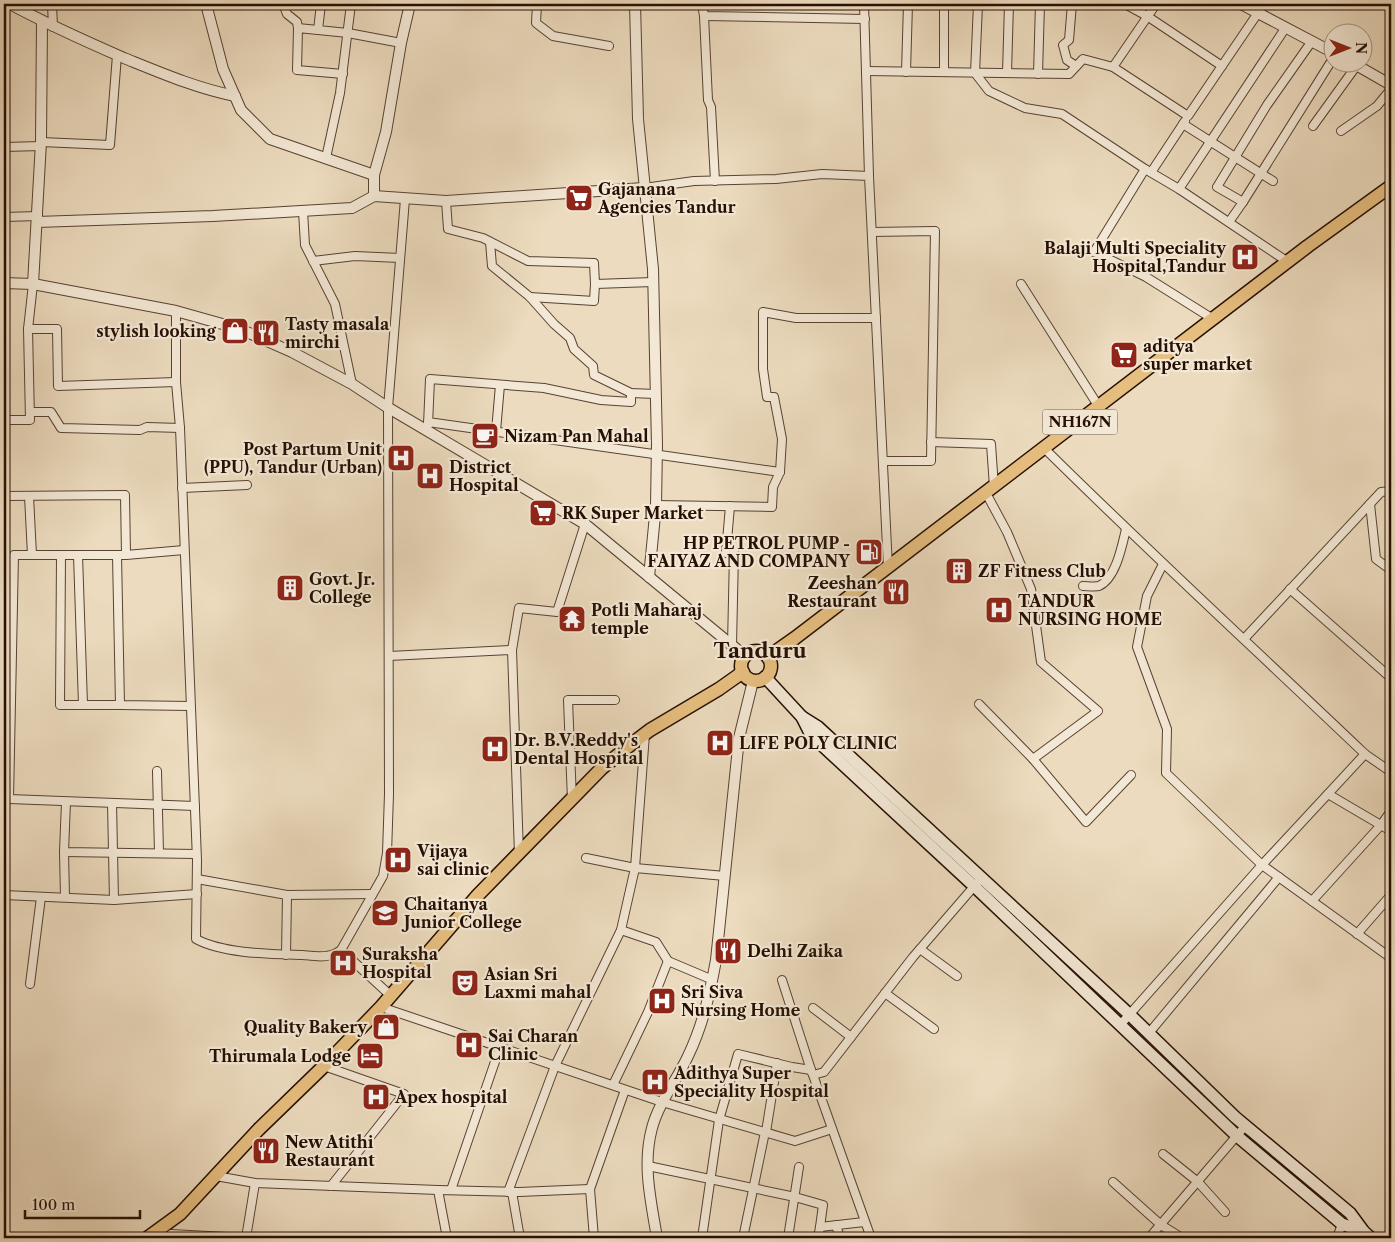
<svg xmlns="http://www.w3.org/2000/svg" width="1395" height="1242" viewBox="0 0 1395 1242" font-family="'Libre Caslon Text',serif">
	<style>
		.lines { fill: none; stroke-linecap: round; stroke-linejoin: round }
		.minor-casing { stroke: #584232; stroke-width: 10 }
		.tertiary-casing { stroke: #584232; stroke-width: 12 }
		.secondary-casing { stroke: #260f03; stroke-width: 14 }
		.trunk-casing { stroke: #260f03; stroke-width: 15 }
		.minor { stroke: #f3e8d5; stroke-width: 8 }
		.tertiary { stroke: #f3e8d5; stroke-width: 10 }
		.secondary { stroke: #f3e8d5; stroke-width: 11 }
		.trunk { stroke: #e6be7f; stroke-width: 12 }
		.labels { text-anchor: middle; stroke-width: 4.5; stroke-linejoin: round; paint-order: stroke }
		.shield { fill: #f3e8d5; stroke: #645042; stroke-width: 1 }
		.shield-label { font-size: 15px; font-weight: bold; fill: #260f03 }
		.poi-label { font-size: 16px; font-weight: bold; fill: #260f03; stroke: #f3e8d5; text-anchor: start }
		.district-label { font-size: 21px; font-weight: bold; fill: #260f03; stroke: #f3e8d5 }
	</style>
	<rect width="100%" height="100%" fill="#ecdbbe"/>
	<filter id="stains"><feTurbulence type="fractalNoise" baseFrequency=".004" numOctaves="4"/><feColorMatrix values="0 0 0 0 .2 0 0 0 0 .09 0 0 0 0 .02 0 0 0 .5 -.17"/></filter>
	<radialGradient id="worn" r=".72"><stop offset=".6" stop-color="#630" stop-opacity="0"/><stop offset="1" stop-color="#630" stop-opacity=".3"/></radialGradient>
	<g class="lines">
		<defs>
			<g id="minor">
				<path d="M52,4l1,23"/>
				<path d="M283,4l4,10 10,8 1,6"/>
				<path d="M321,4l-3,26 30,3 53,10"/>
				<path d="M537,4l-1,19 17,13 56,10"/>
				<path d="M702,4l2,12 161,3"/>
				<path d="M864,4l5,172"/>
				<path d="M978,4l-3,69 14,18 36,17 37,6 83,55 -51,83 52,25 67,42"/>
				<path d="M1072,4l-3,36 -6,5 4,15 9,6"/>
				<path d="M1125,4l22,12 75,50"/>
				<path d="M1386,4l5,3"/>
				<path d="M704,16l4,84 3,7 4,74"/>
				<path d="M318,30l-20,-2 -1,42 46,4"/>
				<path d="M1113,67l75,49 76,-112"/>
				<path d="M866,71l203,3 14,-15 30,8 43,-63"/>
				<path d="M906,72l2,-68"/>
				<path d="M944,72v-68"/>
				<path d="M1007,73l2,-69"/>
				<path d="M1038,74l2,-70"/>
				<path d="M1183,124l90,57"/>
				<path d="M1313,126l44,-61"/>
				<path d="M1341,131l36,-25 14,-17"/>
				<path d="M41,142l69,3 7,-90"/>
				<path d="M4,147l37,-1"/>
				<path d="M326,158l14,-65 11,-89"/>
				<path d="M1145,169l34,20 107,-162"/>
				<path d="M1152,171l33,-50"/>
				<path d="M644,188l50,-7 82,-2 46,-5 47,2 19,392"/>
				<path d="M1179,189l109,73"/>
				<path d="M446,201l2,28 35,9 45,23 66,2 1,21 58,-2"/>
				<path d="M1243,202l89,-142"/>
				<path d="M303,211l2,34 30,59 17,80"/>
				<path d="M4,217l34,-1"/>
				<path d="M1229,222l14,-20 -26,-15 50,-82 45,-64"/>
				<path d="M872,232l63,-1 -4,230h-48"/>
				<path d="M490,242l2,24 38,31 24,27 16,14 4,11 19,17 1,9 37,18 24,1"/>
				<path d="M313,261l42,-5 45,2"/>
				<path d="M33,284l-5,45h29l1,57 118,-4"/>
				<path d="M1021,284l78,123"/>
				<path d="M530,297l64,4 1,-17"/>
				<path d="M176,311v71l4,46 17,432 -1,79c28,15 76,15 107,16 10,1 22,3 31,-1 3,-1 5,-3 7,-4l42,-74 4,-23 2,-59 -1,-386 17,-209"/>
				<path d="M30,412h21l10,16 79,2 7,-3 33,1"/>
				<path d="M4,420h26l-2,-91"/>
				<path d="M428,422l352,50 -7,15 -1,20 -116,-2"/>
				<path d="M428,425l2,-46 114,9 57,12 30,2v-9"/>
				<path d="M496,431l4,-46"/>
				<path d="M931,442l60,2 3,43"/>
				<path d="M1044,448c105,104 214,204 321,306l-103,111 -141,159"/>
				<path d="M780,472l2,-33 -8,-42h-7l-4,-28v-57l33,6h80"/>
				<path d="M182,488l65,-3"/>
				<path d="M4,496l121,-1 1,60 58,-5"/>
				<path d="M29,496l3,59"/>
				<path d="M1370,504l6,55 15,11"/>
				<path d="M730,506l-4,47h8l-2,92"/>
				<path d="M61,555l-1,150h60"/>
				<path d="M78,555l5,150"/>
				<path d="M117,555l3,150 70,1"/>
				<path d="M126,555h-112l-5,244 186,7"/>
				<path d="M1163,564l-16,32 -10,51 30,82 -1,44 96,92 129,93"/>
				<path d="M1083,586c4,0 11,1 16,0 17,-8 23,-40 27,-57"/>
				<path d="M1290,589l101,89"/>
				<path d="M1244,639l137,-147 10,-1"/>
				<path d="M512,650l7,-42 38,4 28,-88"/>
				<path d="M389,656l123,-6 7,204"/>
				<path d="M979,704l54,55 65,-48 -57,-49 -10,-73 -24,-57 -21,-39"/>
				<path d="M1365,754l26,18"/>
				<path d="M1033,759l53,63 45,-47"/>
				<path d="M157,771l2,82"/>
				<path d="M1328,794l63,37"/>
				<path d="M572,800l-4,-100h47"/>
				<path d="M66,802l-2,50 132,2"/>
				<path d="M112,803l2,97"/>
				<path d="M64,852l1,45"/>
				<path d="M586,858l49,10 10,-134"/>
				<path d="M197,879l90,16 -1,60"/>
				<path d="M4,895l110,5 83,-6"/>
				<path d="M287,895l85,-1"/>
				<path d="M1312,901l69,-76 10,-14"/>
				<path d="M621,930l35,12 12,19"/>
				<path d="M1357,934l34,-39"/>
				<path d="M920,949l37,27"/>
				<path d="M341,950l49,45"/>
				<path d="M782,980l30,93"/>
				<path d="M30,984l11,-87"/>
				<path d="M885,993l49,36"/>
				<path d="M381,1007l281,95 133,39 37,-12"/>
				<path d="M813,1008l38,29"/>
				<path d="M1149,1033l130,-156"/>
				<path d="M324,1066l80,28 -73,92"/>
				<path d="M613,1085l35,-73 20,-51 45,19"/>
				<path d="M766,1132l11,-69"/>
				<path d="M1163,1154l35,28 27,30"/>
				<path d="M648,1166l147,31 28,8 -3,22 44,-5"/>
				<path d="M216,1176l39,7 183,7 81,2 71,-3 4,49"/>
				<path d="M1113,1182l48,43 21,13"/>
				<path d="M255,1183l-9,55h65"/>
				<path d="M590,1189l35,-99"/>
				<path d="M438,1190l9,48"/>
				<path d="M451,1190l49,-143"/>
				<path d="M508,1192l47,-126 66,-136 14,-62 90,8"/>
				<path d="M512,1192l8,46"/>
				<path d="M836,1225l4,13"/>
				<path d="M166,1238l5,-4 75,4"/>
				<path d="M702,1238l17,-118 19,-66 54,13 19,3"/>
				<path d="M743,1238l22,-106"/>
				<path d="M788,1238l11,-71"/>
				<path d="M818,1238l2,-11"/>
				<path d="M871,1238l-58,-163 11,-3 89,-115 64,-74"/>
				<path d="M920,1238h1"/>
				<path d="M1149,1238l97,-113"/>
				<path d="M1337,1238l5,-14"/>
			</g>
			<g id="tertiary">
				<path d="M10,4c37,20 75,37 114,54 37,15 72,30 111,38"/>
				<path d="M206,4l17,65 18,41 29,29 104,36"/>
				<path d="M635,4l3,115 15,150 4,176 -1,60 -7,72"/>
				<path d="M1241,4l91,48"/>
				<path d="M1351,62l40,23"/>
				<path d="M374,196v-21l12,-43 15,-89 9,-39"/>
				<path d="M37,222l176,-6 139,-8 22,-12 72,5 198,-13"/>
				<path d="M4,283l29,1 143,27 64,18 52,23 60,32 35,23 198,117 160,132"/>
				<path d="M33,284l8,-142 1,-121"/>
				<path d="M657,1238c-6,-37 -15,-73 -5,-110 7,-26 25,-48 36,-72 15,-31 22,-63 28,-96l23,-222 14,-57"/>
			</g>
			<g id="secondary">
				<path d="M765,677l37,40 9,18 163,151 263,250 105,88 22,8"/>
				<path d="M802,717l16,10 311,287 106,103 115,96 14,19 7,6"/>
			</g>
			<g id="trunk">
				<circle cx="756" cy="666" r="15"/>
				<path d="M768,657l27,-19 513,-392 83,-60"/>
				<path d="M147,1238l33,-24 79,-85 65,-63 57,-59 97,-112 123,-126 24,-20 25,-19 69,-41 24,-17"/>
			</g>
		</defs>
		<!-- minor casing -->
		<use href="#minor" class="minor-casing"/>
		<!-- tertiary casing -->
		<use href="#tertiary" class="tertiary-casing"/>
		<!-- secondary casing -->
		<use href="#secondary" class="secondary-casing"/>
		<!-- trunk casing -->
		<use href="#trunk" class="trunk-casing"/>
		<!-- minor -->
		<use href="#minor" class="minor"/>
		<!-- tertiary -->
		<use href="#tertiary" class="tertiary"/>
		<!-- secondary -->
		<use href="#secondary" class="secondary"/>
		<!-- trunk -->
		<use href="#trunk" class="trunk"/>
	</g>
	<!-- icons -->
	<defs>
		<symbol id="supermarket-square" viewBox="-11 -11 22 22"><rect x="-9" y="-9" width="18" height="18" rx="4" fill="#8f2418" stroke="#f3e8d5"/><path d="M-6-5.5h2.5l.6 2H6L4.5 2H-2.5L-4.4-4H-6ZM-1.5 3.2a1.3 1.3 0 1 0 .1 0ZM3 3.2a1.3 1.3 0 1 0 .1 0Z" fill="#fff"/></symbol>
		<symbol id="hospital-square" viewBox="-11 -11 22 22"><rect x="-9" y="-9" width="18" height="18" rx="4" fill="#8f2418" stroke="#f3e8d5"/><path d="M-5-5h3v3.5h4V-5h3V5h-3V1.5h-4V5h-3Z" fill="#fff"/></symbol>
		<symbol id="shop-square" viewBox="-11 -11 22 22"><rect x="-9" y="-9" width="18" height="18" rx="4" fill="#8f2418" stroke="#f3e8d5"/><path d="M-5-2.5h2.3a2.7 3.5 0 0 1 5.4 0H5L5.5 6h-11ZM-1.5-2.5h3a1.5 2.3 0 0 0-3 0Z" fill="#fff"/></symbol>
		<symbol id="restaurant-square" viewBox="-11 -11 22 22"><rect x="-9" y="-9" width="18" height="18" rx="4" fill="#8f2418" stroke="#f3e8d5"/><path d="M-5-6h1v4h1v-4h1v4h1v-4h1v5L-1.5 .5V6h-2V.5L-5-1ZM5-6V6H3V1.5H1.5Q1.5-4 5-6Z" fill="#fff"/></symbol>
		<symbol id="cafe-square" viewBox="-11 -11 22 22"><rect x="-9" y="-9" width="18" height="18" rx="4" fill="#8f2418" stroke="#f3e8d5"/><path d="M-5.5-4.5H6V0H3Q3 3.5 0 3.5H-2.5Q-5.5 3.5-5.5 0ZM3-3.2v2h1.7v-2ZM-6 4.5H4V6H-6Z" fill="#fff"/></symbol>
		<symbol id="fuel-square" viewBox="-11 -11 22 22"><rect x="-9" y="-9" width="18" height="18" rx="4" fill="#8f2418" stroke="#f3e8d5"/><path d="M-5.5-6h7V0h2V4h1.3V-2.5L3-4.5l.8-.8L6-3V5H2.5V1h-1V6h-7ZM-4.2-4.7v3.2H.2V-4.7Z" fill="#fff"/></symbol>
		<symbol id="building-square" viewBox="-11 -11 22 22"><rect x="-9" y="-9" width="18" height="18" rx="4" fill="#8f2418" stroke="#f3e8d5"/><path d="M-4-6H4V6H1V3H-1V6H-4ZM-2.5-4.3h1.7v1.8h-1.7ZM.8-4.3h1.7v1.8H.8ZM-2.5-1h1.7V.8h-1.7ZM.8-1h1.7V.8H.8Z" fill="#fff"/></symbol>
		<symbol id="temple-square" viewBox="-11 -11 22 22"><rect x="-9" y="-9" width="18" height="18" rx="4" fill="#8f2418" stroke="#f3e8d5"/><path d="M0-6L5-2H3V0L6.5 2.5H4V6H1.5V3h-3V6H-4V2.5H-6.5L-3 0V-2H-5Z" fill="#fff"/></symbol>
		<symbol id="university-square" viewBox="-11 -11 22 22"><rect x="-9" y="-9" width="18" height="18" rx="4" fill="#8f2418" stroke="#f3e8d5"/><path d="M0-5L7-2L0 1L-7-2ZM-4 1L0 2.5L4 1V4Q0 6-4 4Z" fill="#fff"/></symbol>
		<symbol id="theatre-square" viewBox="-11 -11 22 22"><rect x="-9" y="-9" width="18" height="18" rx="4" fill="#8f2418" stroke="#f3e8d5"/><path d="M-5-5.5Q0-4 5-5.5V0Q5 5 0 6Q-5 5-5 0ZM-3.3-2.5H-1v1.5H-3.3ZM1-2.5H3.3v1.5H1ZM-2.8 1Q0 5.5 2.8 1Z" fill="#fff"/></symbol>
		<symbol id="hotel-square" viewBox="-11 -11 22 22"><rect x="-9" y="-9" width="18" height="18" rx="4" fill="#8f2418" stroke="#f3e8d5"/><path d="M-6-4.5h1.5V1H6V5H4.5V3h-9V5H-6ZM-4 0a1.8 1.8 0 1 1 3.6 0ZM.5 0V-2.5h3Q6-2.5 6 0Z" fill="#fff"/></symbol>
	</defs>
	<g fill-rule="evenodd">
		<use href="#supermarket-square" x="563" y="182" width="32" height="32"/>
		<use href="#hospital-square" x="1229" y="241" width="32" height="32"/>
		<use href="#shop-square" x="219" y="315" width="32" height="32"/>
		<use href="#restaurant-square" x="250" y="317" width="32" height="32"/>
		<use href="#supermarket-square" x="1108" y="339" width="32" height="32"/>
		<use href="#cafe-square" x="469" y="420" width="32" height="32"/>
		<use href="#hospital-square" x="385" y="442" width="32" height="32"/>
		<use href="#hospital-square" x="414" y="460" width="32" height="32"/>
		<use href="#supermarket-square" x="527" y="497" width="32" height="32"/>
		<use href="#fuel-square" x="853" y="536" width="32" height="32"/>
		<use href="#building-square" x="943" y="555" width="32" height="32"/>
		<use href="#building-square" x="274" y="572" width="32" height="32"/>
		<use href="#restaurant-square" x="880" y="576" width="32" height="32"/>
		<use href="#hospital-square" x="983" y="594" width="32" height="32"/>
		<use href="#temple-square" x="556" y="603" width="32" height="32"/>
		<use href="#hospital-square" x="704" y="727" width="32" height="32"/>
		<use href="#hospital-square" x="479" y="733" width="32" height="32"/>
		<use href="#hospital-square" x="382" y="844" width="32" height="32"/>
		<use href="#university-square" x="369" y="897" width="32" height="32"/>
		<use href="#restaurant-square" x="712" y="935" width="32" height="32"/>
		<use href="#hospital-square" x="327" y="947" width="32" height="32"/>
		<use href="#theatre-square" x="449" y="967" width="32" height="32"/>
		<use href="#hospital-square" x="646" y="985" width="32" height="32"/>
		<use href="#shop-square" x="370" y="1011" width="32" height="32"/>
		<use href="#hospital-square" x="453" y="1029" width="32" height="32"/>
		<use href="#hotel-square" x="354" y="1040" width="32" height="32"/>
		<use href="#hospital-square" x="639" y="1066" width="32" height="32"/>
		<use href="#hospital-square" x="360" y="1081" width="32" height="32"/>
		<use href="#restaurant-square" x="250" y="1135" width="32" height="32"/>
	</g>
	<g class="labels">
		<!-- shield labels -->
		<rect class="shield" x="1042.5" y="409.5" width="75" height="25" rx="4"/>
		<g class="shield-label">
			<text x="1080" y="427">NH167N</text>
		</g>
		<!-- poi labels -->
		<g class="poi-label">
			<text x="598" y="195">Gajanana<tspan x="598" dy="18">Agencies Tandur</tspan></text>
			<text x="1226" y="254" text-anchor="end">Balaji Multi Speciality<tspan x="1226" dy="18">Hospital,Tandur</tspan></text>
			<text x="285" y="330">Tasty masala<tspan x="285" dy="18">mirchi</tspan></text>
			<text x="216" y="337" text-anchor="end">stylish looking</text>
			<text x="1143" y="352">aditya<tspan x="1143" dy="18">super market</tspan></text>
			<text x="504" y="442">Nizam Pan Mahal</text>
			<text x="382" y="455" text-anchor="end">Post Partum Unit<tspan x="382" dy="18">(PPU), Tandur (Urban)</tspan></text>
			<text x="449" y="473">District<tspan x="449" dy="18">Hospital</tspan></text>
			<text x="562" y="519">RK Super Market</text>
			<text x="850" y="549" text-anchor="end">HP PETROL PUMP -<tspan x="850" dy="18">FAIYAZ AND COMPANY</tspan></text>
			<text x="978" y="577">ZF Fitness Club</text>
			<text x="309" y="585">Govt. Jr.<tspan x="309" dy="18">College</tspan></text>
			<text x="877" y="589" text-anchor="end">Zeeshan<tspan x="877" dy="18">Restaurant</tspan></text>
			<text x="1018" y="607">TANDUR<tspan x="1018" dy="18">NURSING HOME</tspan></text>
			<text x="591" y="616">Potli Maharaj<tspan x="591" dy="18">temple</tspan></text>
			<text x="514" y="746">Dr. B.V.Reddy's<tspan x="514" dy="18">Dental Hospital</tspan></text>
			<text x="739" y="749">LIFE POLY CLINIC</text>
			<text x="417" y="857">Vijaya<tspan x="417" dy="18">sai clinic</tspan></text>
			<text x="404" y="910">Chaitanya<tspan x="404" dy="18">Junior College</tspan></text>
			<text x="747" y="957">Delhi Zaika</text>
			<text x="362" y="960">Suraksha<tspan x="362" dy="18">Hospital</tspan></text>
			<text x="484" y="980">Asian Sri<tspan x="484" dy="18">Laxmi mahal</tspan></text>
			<text x="681" y="998">Sri Siva<tspan x="681" dy="18">Nursing Home</tspan></text>
			<text x="367" y="1033" text-anchor="end">Quality Bakery</text>
			<text x="488" y="1042">Sai Charan<tspan x="488" dy="18">Clinic</tspan></text>
			<text x="351" y="1062" text-anchor="end">Thirumala Lodge</text>
			<text x="674" y="1079">Adithya Super<tspan x="674" dy="18">Speciality Hospital</tspan></text>
			<text x="395" y="1103">Apex hospital</text>
			<text x="285" y="1148">New Atithi<tspan x="285" dy="18">Restaurant</tspan></text>
		</g>
		<!-- district labels -->
		<g class="district-label">
			<text x="760" y="658">Tanduru</text>
		</g>
	</g>
	<!-- margin -->
	<rect width="1395" height="1242" fill="none" stroke="#ecdbbe" stroke-width="20"/>
	<rect x="5" y="5" width="1385" height="1232" fill="none" stroke="#260f03" stroke-width="2.5"/>
	<rect x="10" y="10" width="1375" height="1222" fill="none" stroke="#260f03"/>
	<!-- north arrow -->
	<g transform="translate(1348 48) rotate(90)"><circle r="24" fill="#f3e8d5" stroke="#a19181"/>
	<path d="M0-4L9 19L0 12L-9 19Z" fill="#8f2418"/>
	<text y="-8" font-size="14" font-weight="bold" text-anchor="middle" fill="#260f03">N</text>
	</g>
	<!-- scale -->
	<path d="M25 1210v8h115v-8" fill="none" stroke="#260f03" stroke-width="2.5"/>
	<text x="32" y="1210" font-size="15" fill="#260f03" stroke="#f3e8d5" stroke-width="4" paint-order="stroke">100 m</text>
	<rect width="100%" height="100%" filter="url(#stains)"/>
	<rect width="100%" height="100%" fill="url(#worn)"/>
</svg>
